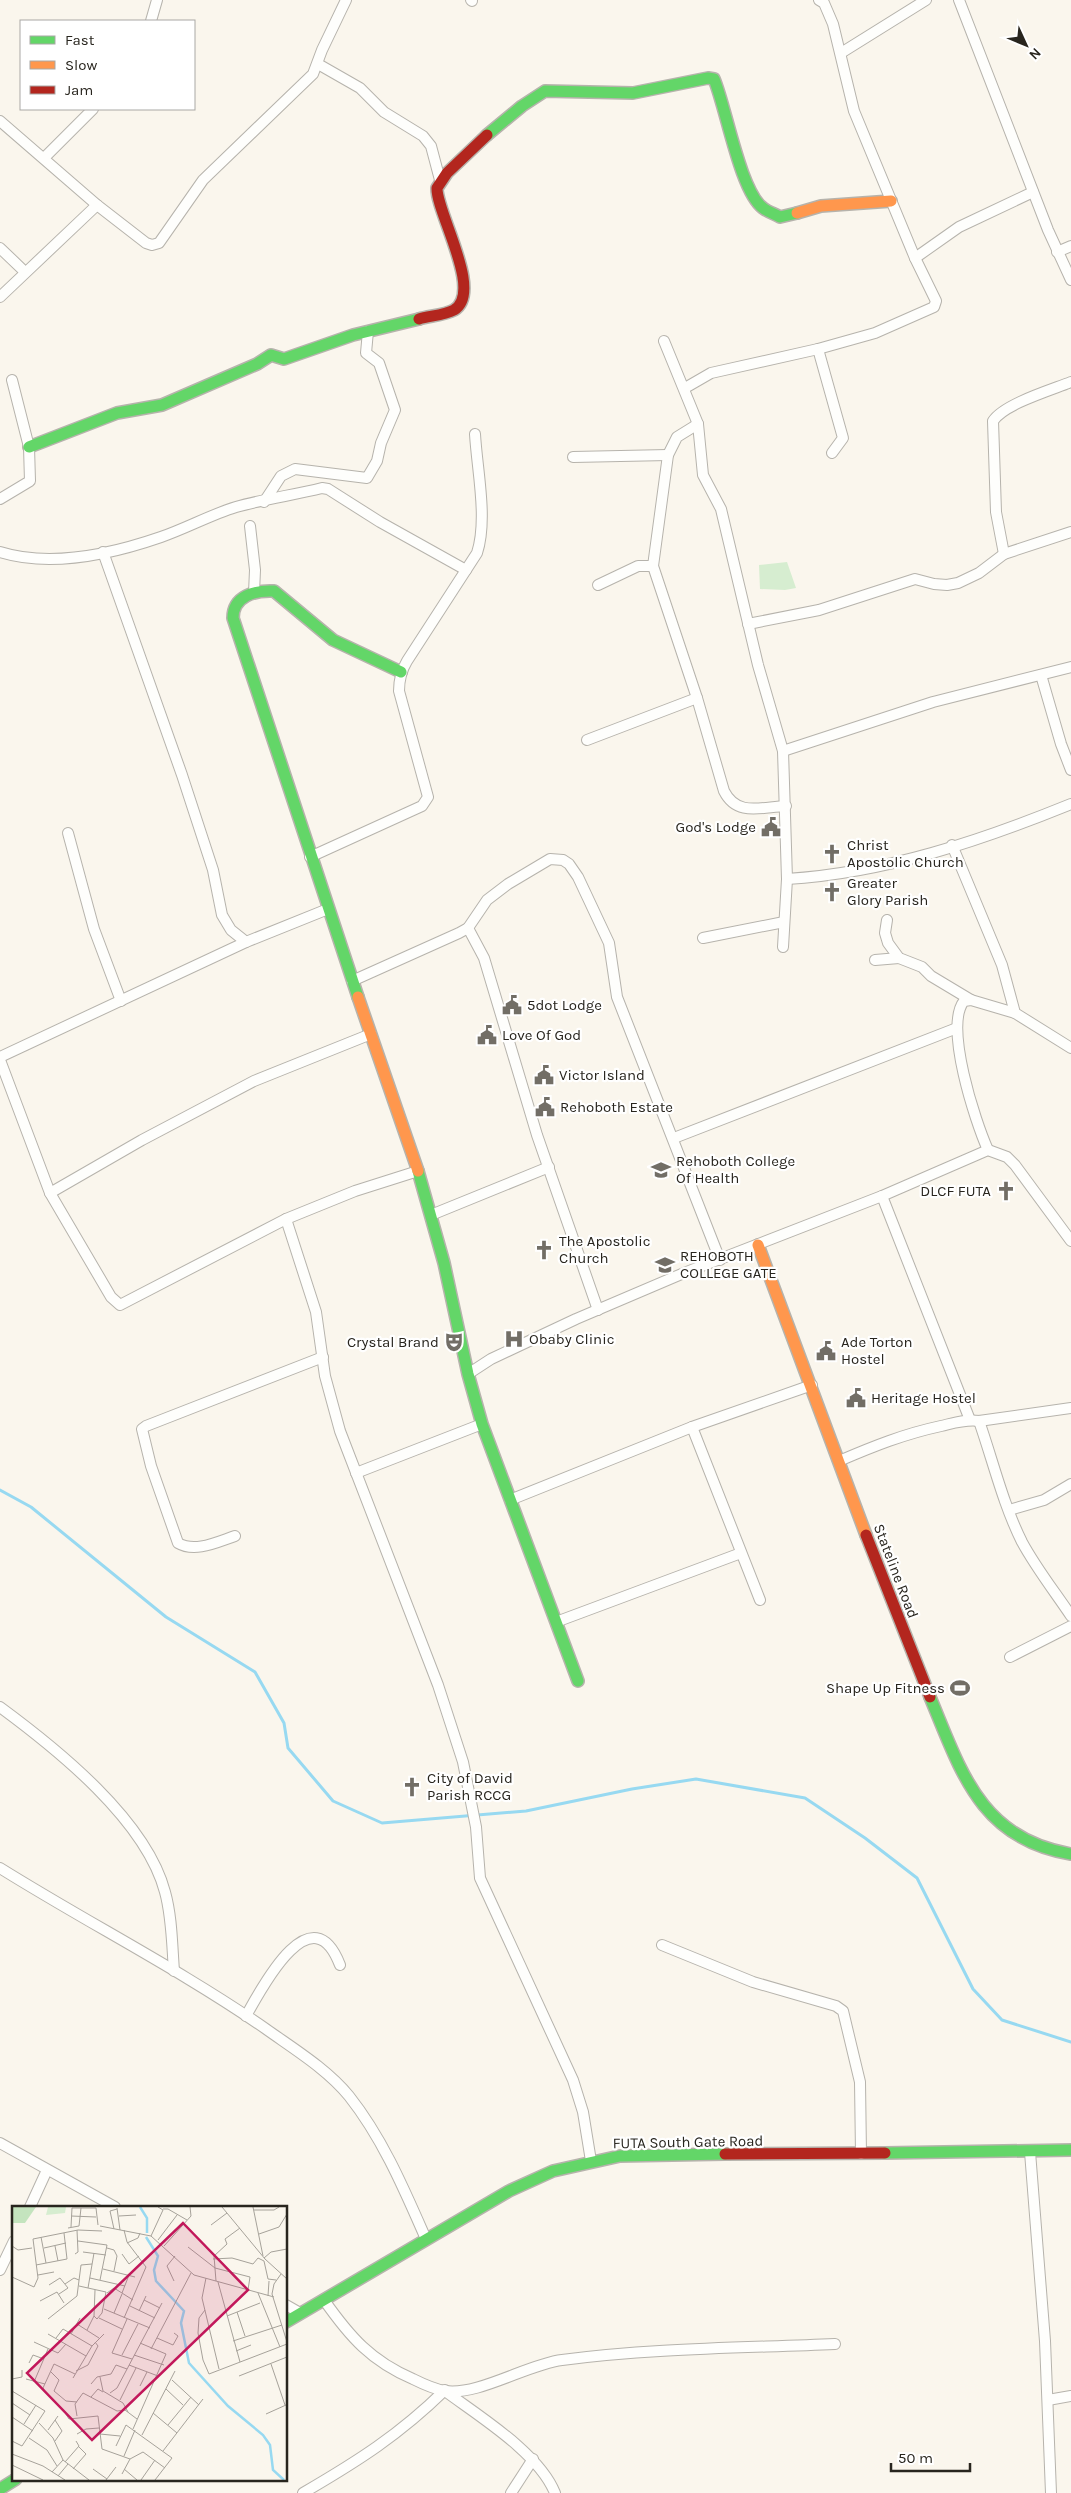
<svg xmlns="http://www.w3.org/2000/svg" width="1071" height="2493" viewBox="0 0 1071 2493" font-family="Karla,sans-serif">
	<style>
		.green { fill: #d6edd0 }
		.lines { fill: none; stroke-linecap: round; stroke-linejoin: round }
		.stream { stroke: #97d9f1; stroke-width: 3 }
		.street-casing { stroke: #b6b3ac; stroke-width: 12 }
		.fast-casing { stroke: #b6b3ac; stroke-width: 14 }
		.slow-casing { stroke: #b6b3ac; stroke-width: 14 }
		.jam-casing { stroke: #b6b3ac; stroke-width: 14 }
		.street { stroke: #fefefc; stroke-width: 10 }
		.fast { stroke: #63d668; stroke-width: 11 }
		.slow { stroke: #ff974d; stroke-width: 11 }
		.jam { stroke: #b3261e; stroke-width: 11 }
		.labels { text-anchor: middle; stroke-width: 4.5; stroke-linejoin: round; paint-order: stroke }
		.poi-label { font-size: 15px; fill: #28251e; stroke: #fff; text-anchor: start }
		.street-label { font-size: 15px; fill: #28251e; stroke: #fff }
		.inset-river { fill: none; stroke: #97d9f1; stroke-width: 2.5 }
		.inset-road { fill: none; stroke: #a6a29a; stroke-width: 1 }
		.view { fill: #c2185b; fill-opacity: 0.15; stroke: #c2185b; stroke-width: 2.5 }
		.inset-edge { fill: none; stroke: #28251e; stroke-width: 2.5 }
	</style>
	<rect width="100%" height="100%" fill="#faf6ed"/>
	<!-- green -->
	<path class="green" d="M787,562l9,26 -11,2 -25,-1 -1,-24z"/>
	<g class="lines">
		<!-- stream -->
		<path class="stream" d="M0,1490l31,17 135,110 89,55 29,51 4,25 45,53 49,22 144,-12 106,-22 64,-10 109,19 60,40 52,40 56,111 29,31 69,22"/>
		<defs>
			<g id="street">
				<path d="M471,0l1,1"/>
				<path d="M959,0l89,230 23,50"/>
				<path d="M151,21l6,-21"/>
				<path d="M841,53l85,-53"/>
				<path d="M318,64l42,24 24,24 39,24 8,10 9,34"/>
				<path d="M0,121l97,84 49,38 6,2 7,-2 44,-63 110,-106 9,-24 24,-50"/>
				<path d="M44,158l49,-49"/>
				<path d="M0,248l25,24"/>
				<path d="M1057,252l14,-6"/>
				<path d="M915,258l44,-31 74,-35"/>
				<path d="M0,297l97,-92"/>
				<path d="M664,341l34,83 5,51 18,34 37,156 25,86 4,128 -4,68"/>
				<path d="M818,349l25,89 -11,15"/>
				<path d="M685,388l26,-15 107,-24 57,-16 59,-26 2,-6 -21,-43 -61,-147 -21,-87 -9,-21 -5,-3"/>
				<path d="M698,424l-21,13 -9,18 -15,111 44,132 27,93c13,26 37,16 62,15"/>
				<path d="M573,457l95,-2"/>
				<path d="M0,499l30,-18 -1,-34 -17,-67"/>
				<path d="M264,502l17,-26 14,-7 72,9 10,-17 4,-18 14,-33 -16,-47 -13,-10 2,-22"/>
				<path d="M250,526l5,44 -1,23"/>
				<path d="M0,552c51,16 112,2 161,-15 26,-9 49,-22 75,-30 28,-8 58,-12 86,-19l6,1 52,33 86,48"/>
				<path d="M103,552l79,223 31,95 9,45 9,15 15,12"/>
				<path d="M1004,554l-8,-42 -3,-91c11,-17 58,-31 78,-39"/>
				<path d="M598,585l40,-19h15"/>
				<path d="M748,624l71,-14 96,-31 19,5 13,1 11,-2 21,-10 25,-19 67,-22"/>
				<path d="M1041,675l20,69 10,26"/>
				<path d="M587,740l110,-42"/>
				<path d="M783,751l150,-49 138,-35"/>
				<path d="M68,833l26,96 27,72"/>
				<path d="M952,845l50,120 13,48 56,35"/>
				<path d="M310,857l112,-51 6,-9 -29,-106c0,-11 2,-20 8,-30l70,-108c11,-34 0,-83 -2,-119"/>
				<path d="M787,879c98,-6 193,-38 284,-75"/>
				<path d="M887,920l-2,13 3,10 11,15 23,9 9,9 40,24"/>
				<path d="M468,928l16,30 53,177 61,175"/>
				<path d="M703,938l81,-16"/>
				<path d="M875,960l24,-2"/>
				<path d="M352,981l107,-48 9,-5 19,-28 21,-16 42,-25 13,1 6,4 9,13 31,66 8,54 103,263"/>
				<path d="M0,1057l246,-115 82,-33"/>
				<path d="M0,1060l50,133 61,104 9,8 166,-86 69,-28 63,-20"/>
				<path d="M674,1138l283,-110"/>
				<path d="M988,1150c-13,-29 -44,-124 -24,-149l7,-1 44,13"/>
				<path d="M50,1193l92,-53 112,-59 117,-47"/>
				<path d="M882,1196l88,224"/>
				<path d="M431,1215l118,-48"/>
				<path d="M286,1219l30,93 9,64 15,55 98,254 25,77 13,65 4,51 93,202 10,32 8,49"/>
				<path d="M468,1374l23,-15 85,-40 108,-46 198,-77 106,-46 19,7 8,8 56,76"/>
				<path d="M979,1421c14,40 24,83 43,121 14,26 33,50 49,74"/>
				<path d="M692,1427l68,173"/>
				<path d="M839,1461c35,-15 65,-27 102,-35 13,-3 25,-7 38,-5l92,-13"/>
				<path d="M356,1473l126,-49"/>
				<path d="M510,1500l182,-73 120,-42"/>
				<path d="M1009,1510l35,-10 27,-16"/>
				<path d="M235,1536c-18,6 -40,17 -57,7l-27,-77 -9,-37 4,-3 177,-69"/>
				<path d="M556,1622l185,-69"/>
				<path d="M1010,1657l61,-31"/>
				<path d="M0,1707c57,42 146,113 165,185 7,25 7,53 9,79"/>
				<path d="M0,1868c88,55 181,102 266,161 28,20 61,40 83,67 34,43 55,93 77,143"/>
				<path d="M662,1945l91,37 83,24 7,5 17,71 1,72"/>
				<path d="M246,2016c16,-29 66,-124 94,-51"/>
				<path d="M0,2143l115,64"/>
				<path d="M1030,2152l15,189 6,152"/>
				<path d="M30,2207l17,-37"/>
				<path d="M0,2270l14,-29"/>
				<path d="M324,2300c26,37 47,61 89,79 10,5 21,10 32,12 33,5 83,-27 117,-31 90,-12 183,-12 273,-16"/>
				<path d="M286,2305l14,8"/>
				<path d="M445,2391c35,26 94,62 110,102"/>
				<path d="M1048,2400l23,-4"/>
				<path d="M303,2493c55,-32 96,-58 142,-103"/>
				<path d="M511,2493l22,-34"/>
			</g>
			<g id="fast">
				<path d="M487,135l35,-29 23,-15 88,2 75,-15 6,1c12,28 26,112 49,129 5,4 12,6 17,9l17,-4"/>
				<path d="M29,447l88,-34 45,-8 95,-41 14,-9 13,4 69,-24 66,-16"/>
				<path d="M358,997l-125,-379c0,-22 22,-28 41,-27l59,49 68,32"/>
				<path d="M418,1171l26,92 24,111 14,50 96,257"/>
				<path d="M930,1697c31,74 50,142 141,157"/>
				<path d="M885,2153l186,-3"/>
				<path d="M286,2322l223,-131 44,-20 67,-15 105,-2"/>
				<path d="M0,2489l16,-10"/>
			</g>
			<g id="slow">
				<path d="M797,213l24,-7 70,-5"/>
				<path d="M358,997l60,174"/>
				<path d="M758,1245l108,290"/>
			</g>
			<g id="jam">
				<path d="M419,319c10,-3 26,-4 35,-9 30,-18 -18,-98 -17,-122l10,-15 40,-38"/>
				<path d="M866,1535l64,162"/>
				<path d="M725,2154l160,-1"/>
			</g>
		</defs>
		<!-- street casing -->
		<use href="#street" class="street-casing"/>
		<!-- fast casing -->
		<use href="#fast" class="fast-casing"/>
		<!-- slow casing -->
		<use href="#slow" class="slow-casing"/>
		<!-- jam casing -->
		<use href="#jam" class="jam-casing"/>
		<!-- street -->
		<use href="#street" class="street"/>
		<!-- fast -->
		<use href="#fast" class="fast"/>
		<!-- slow -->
		<use href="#slow" class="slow"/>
		<!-- jam -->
		<use href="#jam" class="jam"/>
	</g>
	<!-- icons -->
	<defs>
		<symbol id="civic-bare" viewBox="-9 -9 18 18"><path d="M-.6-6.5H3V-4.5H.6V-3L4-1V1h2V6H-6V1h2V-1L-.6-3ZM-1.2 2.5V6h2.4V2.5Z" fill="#726e66" stroke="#fff" stroke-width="2.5" paint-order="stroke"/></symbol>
		<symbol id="church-bare" viewBox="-9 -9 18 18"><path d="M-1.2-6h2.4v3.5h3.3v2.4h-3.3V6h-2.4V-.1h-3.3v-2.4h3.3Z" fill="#726e66" stroke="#fff" stroke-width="2.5" paint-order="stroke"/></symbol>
		<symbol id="university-bare" viewBox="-9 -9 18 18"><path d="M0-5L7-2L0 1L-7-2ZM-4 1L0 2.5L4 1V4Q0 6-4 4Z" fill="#726e66" stroke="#fff" stroke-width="2.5" paint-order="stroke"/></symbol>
		<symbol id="hospital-bare" viewBox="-9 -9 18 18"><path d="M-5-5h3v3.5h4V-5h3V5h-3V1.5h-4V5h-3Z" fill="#726e66" stroke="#fff" stroke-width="2.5" paint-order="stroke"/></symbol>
		<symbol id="theatre-bare" viewBox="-9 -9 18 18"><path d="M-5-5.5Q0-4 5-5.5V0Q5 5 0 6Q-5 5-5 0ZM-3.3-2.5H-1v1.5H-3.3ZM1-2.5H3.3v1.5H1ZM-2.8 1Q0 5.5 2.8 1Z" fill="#726e66" stroke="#fff" stroke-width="2.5" paint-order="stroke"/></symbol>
		<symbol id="stadium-bare" viewBox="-9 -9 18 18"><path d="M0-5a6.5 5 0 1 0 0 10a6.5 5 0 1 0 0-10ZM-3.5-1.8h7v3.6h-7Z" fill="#726e66" stroke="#fff" stroke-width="2.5" paint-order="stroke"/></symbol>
	</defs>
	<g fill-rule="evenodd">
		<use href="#civic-bare" x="757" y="813" width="28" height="28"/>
		<use href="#church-bare" x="818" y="840" width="28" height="28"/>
		<use href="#church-bare" x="818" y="878" width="28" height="28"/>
		<use href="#civic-bare" x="498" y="991" width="28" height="28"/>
		<use href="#civic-bare" x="473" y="1021" width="28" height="28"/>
		<use href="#civic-bare" x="530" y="1061" width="28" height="28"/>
		<use href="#civic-bare" x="531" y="1093" width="28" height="28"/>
		<use href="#university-bare" x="647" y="1156" width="28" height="28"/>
		<use href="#church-bare" x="992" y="1177" width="28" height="28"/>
		<use href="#church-bare" x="530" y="1236" width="28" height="28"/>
		<use href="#university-bare" x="651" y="1251" width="28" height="28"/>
		<use href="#hospital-bare" x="500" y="1325" width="28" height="28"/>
		<use href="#theatre-bare" x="440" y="1328" width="28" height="28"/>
		<use href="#civic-bare" x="812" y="1337" width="28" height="28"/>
		<use href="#civic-bare" x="842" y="1384" width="28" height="28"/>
		<use href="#stadium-bare" x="946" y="1674" width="28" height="28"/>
		<use href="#church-bare" x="398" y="1773" width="28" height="28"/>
	</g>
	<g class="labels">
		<!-- poi labels -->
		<g class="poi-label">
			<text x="756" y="832" text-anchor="end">God's Lodge</text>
			<text x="847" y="850">Christ<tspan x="847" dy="17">Apostolic Church</tspan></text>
			<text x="847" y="888">Greater<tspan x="847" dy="17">Glory Parish</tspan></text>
			<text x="527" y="1010">5dot Lodge</text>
			<text x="502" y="1040">Love Of God</text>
			<text x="559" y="1080">Victor Island</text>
			<text x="560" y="1112">Rehoboth Estate</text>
			<text x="676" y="1166">Rehoboth College<tspan x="676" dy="17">Of Health</tspan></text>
			<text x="991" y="1196" text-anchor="end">DLCF FUTA</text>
			<text x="559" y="1246">The Apostolic<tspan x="559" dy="17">Church</tspan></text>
			<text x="680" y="1261">REHOBOTH<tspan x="680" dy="17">COLLEGE GATE</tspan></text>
			<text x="529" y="1344">Obaby Clinic</text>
			<text x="439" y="1347" text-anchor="end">Crystal Brand</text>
			<text x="841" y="1347">Ade Torton<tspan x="841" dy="17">Hostel</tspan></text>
			<text x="871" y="1403">Heritage Hostel</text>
			<text x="945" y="1693" text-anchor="end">Shape Up Fitness</text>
			<text x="427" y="1783">City of David<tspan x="427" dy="17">Parish RCCG</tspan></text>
		</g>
		<!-- street labels -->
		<g class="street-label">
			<text transform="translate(896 1571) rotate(69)" y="5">Stateline Road</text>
			<text transform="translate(688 2142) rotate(-1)" y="5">FUTA South Gate Road</text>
		</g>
	</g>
	<!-- overview -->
	<g transform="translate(12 2206)">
		<rect width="275" height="275" fill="#faf6ed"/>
		<path d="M36,1h18l-1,6 -19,2z" fill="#d6edd0"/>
		<path d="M0,1h24l-11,16h-13z" fill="#c4e4be"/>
		<path class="inset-river" d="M128,1l7,11v15M134,31l12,19 -4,14 2,11 28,30 -3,12 8,40 39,43 35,29 7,10 3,25 11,10"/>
		<path class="inset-road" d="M210,1l43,52 22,20M241,1l10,49M84,2l2,17M105,2l3,22M151,3h5l19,11M242,4h20l5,-3M59,10l25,1M107,10l17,-1M199,19l16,-12M88,20l51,10 43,39 80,22M59,21l1,-19h24M56,22l11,-2 2,-18M102,23l-4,-18 7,-2M112,24l3,12 19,25 -22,51M247,28l20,-7 8,-13M139,30l12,-26 -5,-3M29,31l5,26M146,34l19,-25M66,35l29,4 -7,35M115,37l11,-5 2,-5M0,40l6,4 14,-2M43,40l3,15M152,40l27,-30 -1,-9M176,41l27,21 35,9 -2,13M32,42l22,-5M95,42l7,2 3,6 -3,15M71,46l23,3M63,48l3,-2 -1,-22M110,48l7,10 10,-8M252,52l7,-6 16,-3M201,53l19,-1 21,6 5,-6 6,3M252,55l4,18 8,1M24,59l31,-6 -3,-26M91,63l32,8M269,68l-7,10 -2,10 15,48M26,69l16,-3M0,71l22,10 4,-9 -5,-39 45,-9 24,1M78,72l35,8M194,72l-4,20 17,71M162,75l-7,-15 8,-10M204,75l-2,-25 13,-12 -2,-5 15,-11M206,76l22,80M53,78l9,-6 5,2M37,79l11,-7 8,10 -9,6M67,80l27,6 -4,21 -5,6 -3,-3M76,82l6,-35M95,87l7,-5 19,12M110,87l7,-18M246,87l22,54M256,90l1,-15M132,94l16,8M28,95l17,-9 7,11M118,100l25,12M92,103l46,19M193,104l-6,8 -1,15 5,27 6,14 78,-30M127,105l7,-15M225,106l8,24M102,107l8,-19M215,110l33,-13M87,112l23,11M36,113l29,-23 4,-31 11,-1M115,113l-15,34 20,6M65,118l22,14M75,124l7,-14 1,-26M36,128l38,22M59,128l9,-16M44,132l7,-9 29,17M145,132l16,7 5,-9 -4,-3M221,135l49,-16M22,136l24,11 8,-9M139,143l40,-76M224,145l15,-6M110,149l16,-31M122,149l30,10M17,157l4,-8 11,4M259,158l14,41M117,159l29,11M64,165l12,-6 10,-19 -3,-4M39,166l8,8 -5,11 12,10 11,1M227,170l48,-19M88,171l3,14 20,12 5,9M61,172l19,-32 12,-12M0,173l10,-2v-7M14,173l19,5M160,174l27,25M22,176l14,-33M79,178l6,-7 14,-3 5,-9 11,4M128,180l7,-14M154,183l17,16M0,185l33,20 -23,35 -10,-5M33,186l-2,-4 11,-24 21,10M98,187l7,-5 45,-85M79,191l7,-8 5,3M108,194l16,-32M0,197l18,12M52,205l5,8 29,-3 4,33 28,10M141,207l24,20M254,208l20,-9M65,210l-2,-12 8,-11 34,18 8,-1 12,9M0,211l21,14M43,214l7,11 -7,10M27,217l14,15 10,22 26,20M12,218l12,-19M156,219l23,-28M121,223l33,-75 -26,-11M36,224l10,-14M65,228l9,-5 13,-1M88,228l20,2M130,229l33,-64M17,232l18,12 10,16M104,240l10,-21 46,33 -17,22M151,245l40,-52M0,248l31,12 22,14M112,250l11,-26M53,256l14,-16 -3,-5M0,259l31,15M61,263l13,-15 -8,-8M81,263l14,10M112,263l13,11M40,266l11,-12M110,268l8,-15 13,-7 22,16M46,270l10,-12M94,274l10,-13M129,274l14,-20"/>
		<path class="view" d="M171,17l65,67 -156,150 -65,-67z"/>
		<rect width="275" height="275" class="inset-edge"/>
	</g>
	<!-- legend -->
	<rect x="20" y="20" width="175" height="90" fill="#ffffff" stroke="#a9a8a5"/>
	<rect x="30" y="36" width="25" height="8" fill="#63d668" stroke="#a9a8a5"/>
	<text x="65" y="45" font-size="15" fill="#28251e">Fast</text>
	<rect x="30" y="61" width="25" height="8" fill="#ff974d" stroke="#a9a8a5"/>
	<text x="65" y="70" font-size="15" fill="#28251e">Slow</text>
	<rect x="30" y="86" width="25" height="8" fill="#b3261e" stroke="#a9a8a5"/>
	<text x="65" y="95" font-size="15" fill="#28251e">Jam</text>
	<!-- north arrow -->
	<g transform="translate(1026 45) rotate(134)" stroke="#ffffff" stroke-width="4" paint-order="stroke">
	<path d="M0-4L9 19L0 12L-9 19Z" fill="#28251e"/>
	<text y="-8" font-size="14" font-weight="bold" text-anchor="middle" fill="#28251e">N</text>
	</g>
	<!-- scale -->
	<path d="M891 2463v8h79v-8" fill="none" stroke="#28251e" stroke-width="2.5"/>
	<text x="898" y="2463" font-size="15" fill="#28251e" stroke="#ffffff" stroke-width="4" paint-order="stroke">50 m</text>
</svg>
